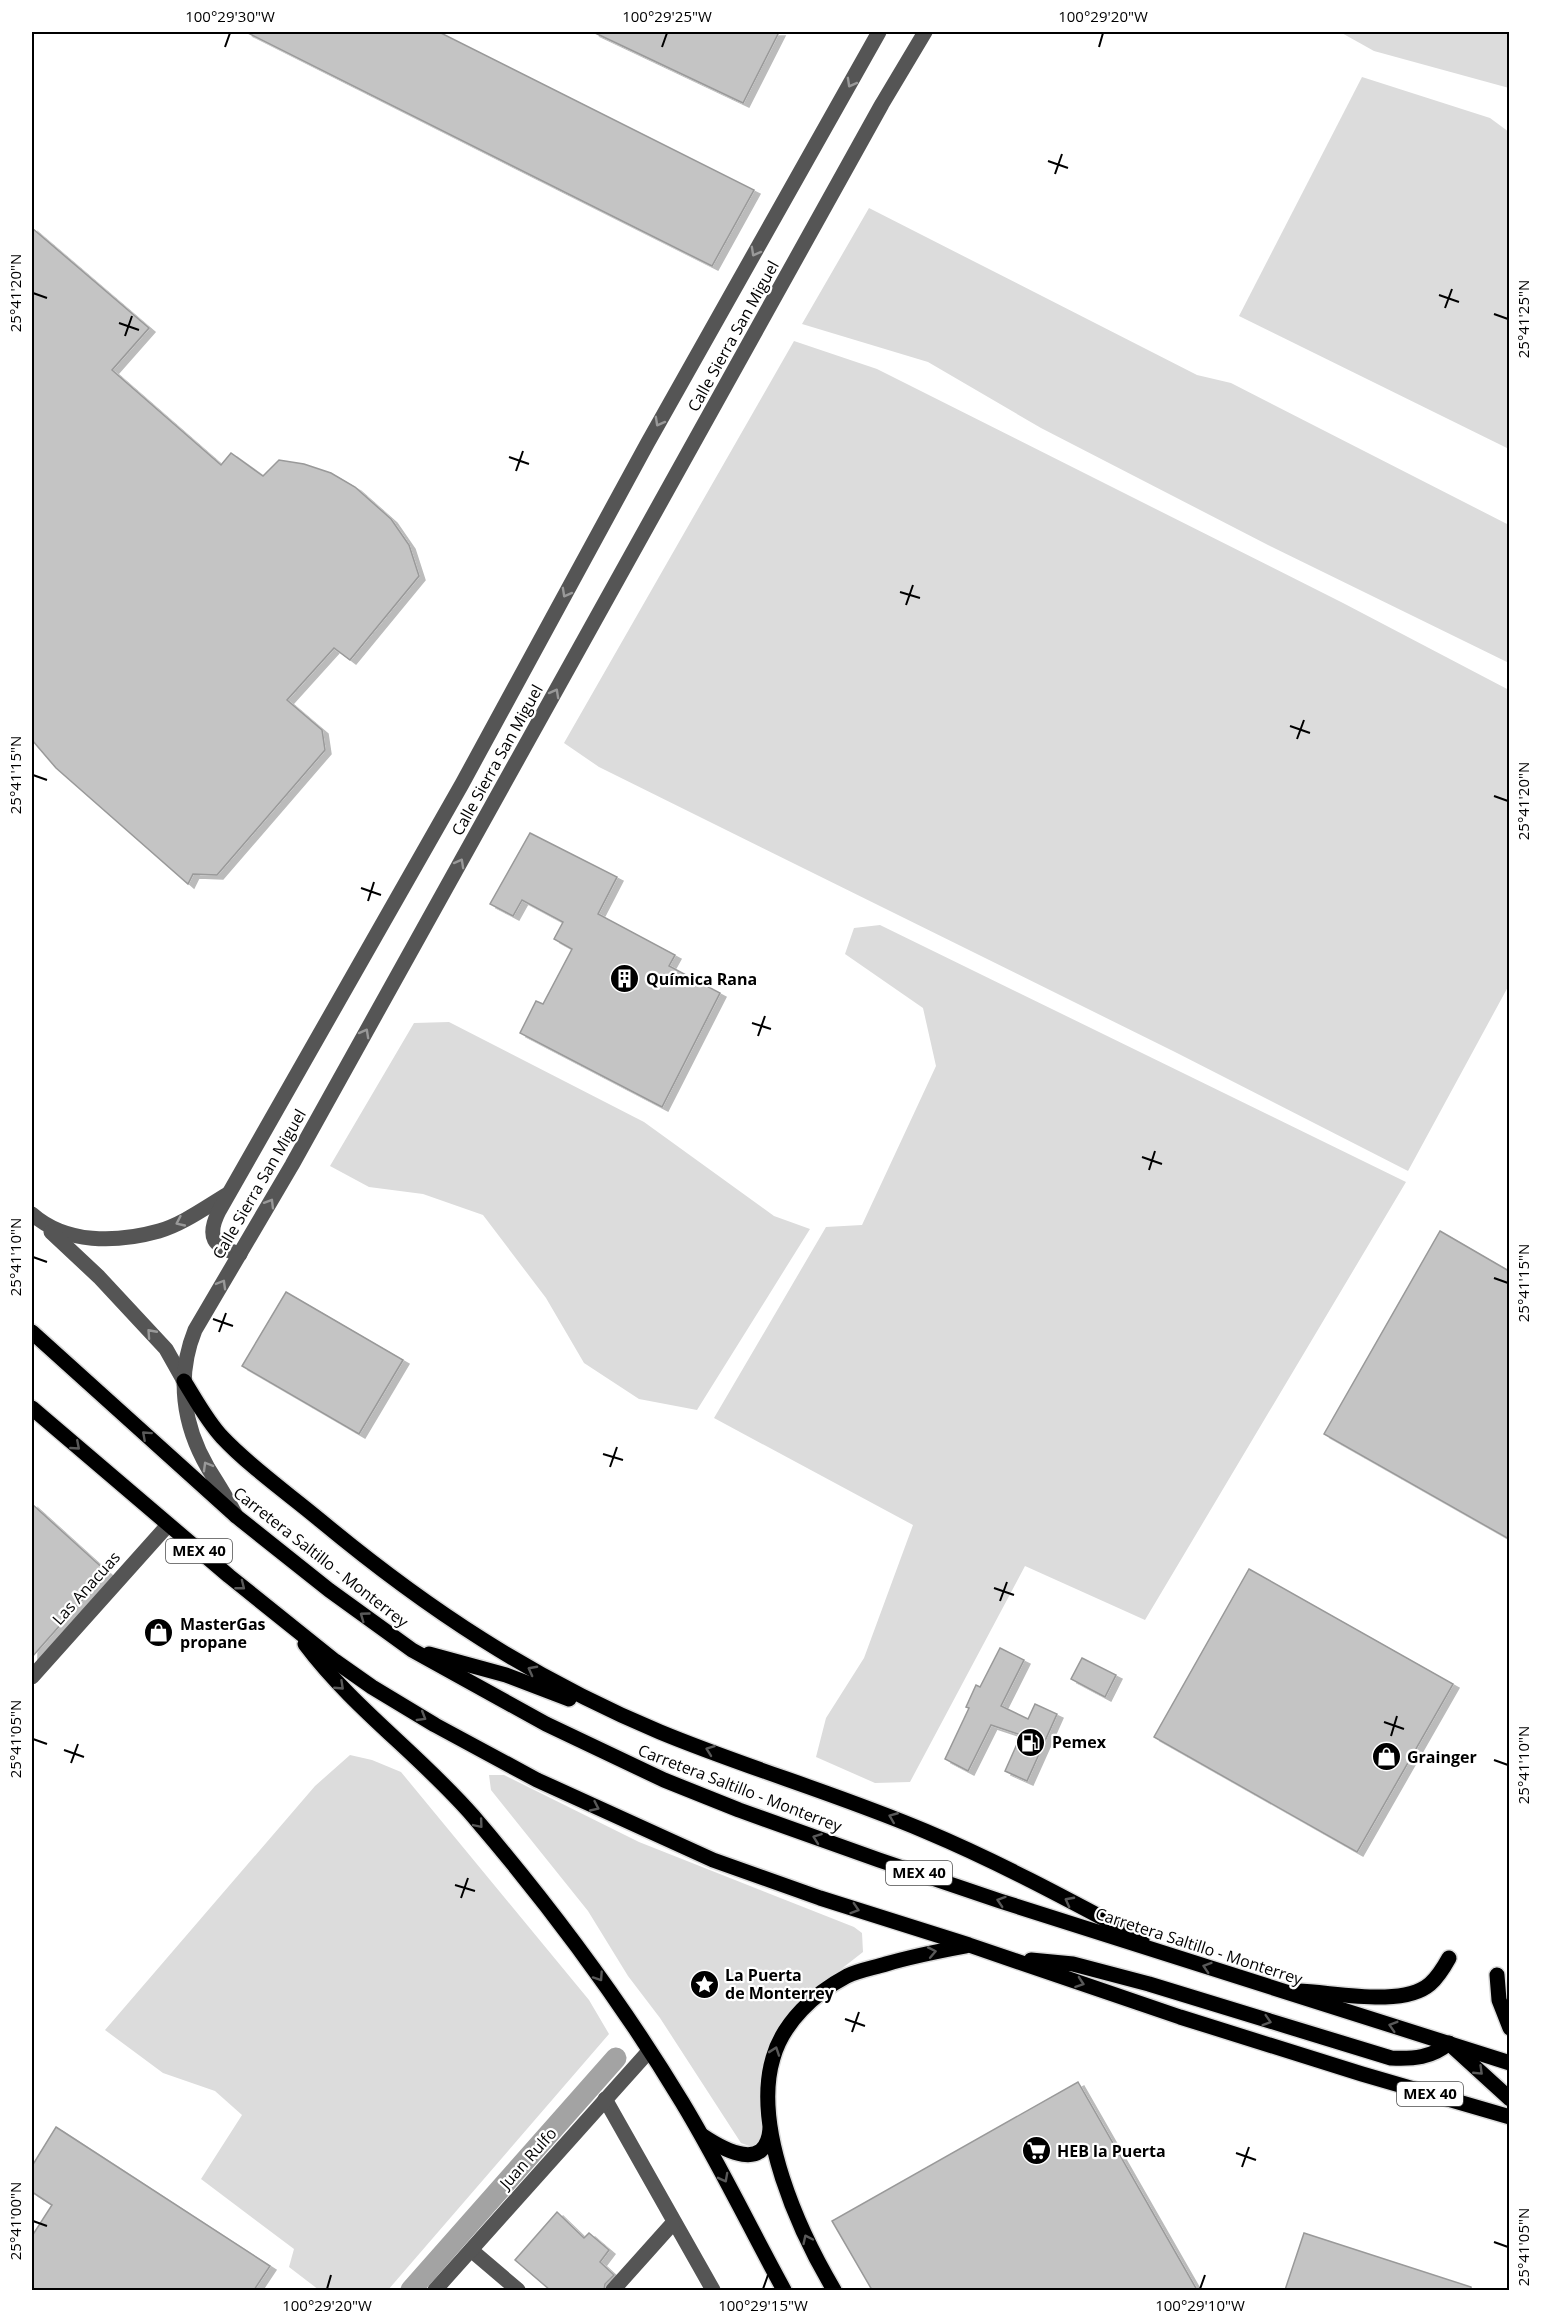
<svg xmlns="http://www.w3.org/2000/svg" width="1541" height="2322" viewBox="0 0 1541 2322" font-family="'Open Sans',sans-serif">
	<style>
		.green { fill: #dcdcdc }
		.lines { fill: none; stroke-linecap: round; stroke-linejoin: round }
		.canal { stroke: #a3a3a3; stroke-width: 21 }
		.building { fill: #c4c4c4; stroke: #999; stroke-width: 1.5; filter: url(#shadow) }
		.major-casing { stroke: #dbdbdb; stroke-width: 18 }
		.minor { stroke: #555; stroke-width: 15 }
		.major { stroke: #000; stroke-width: 15 }
		.oneway { stroke: #999 }
		.oneway2 { stroke: #595959 }
		.ticks { fill: none; stroke: #000; stroke-width: 2 }
		.labels { text-anchor: middle; stroke-width: 4.5; stroke-linejoin: round; paint-order: stroke }
		.shield { fill: #fff; stroke: #4c4c4c; stroke-width: 1.5 }
		.shield-label { font-size: 15px; font-weight: bold; fill: #000 }
		.street-label { font-size: 16px; fill: #000; stroke: #fff }
		.poi-label { font-size: 16px; font-weight: bold; fill: #000; stroke: #fff; text-anchor: start }
		.neatline { fill: none; stroke: #000; stroke-width: 2 }
		.ticks-label { font-size: 15px; text-anchor: middle; fill: #000 }
	</style>
	<defs>
		<filter id="shadow"><feDropShadow dx="6" dy="4" stdDeviation="0" flood-color="#0004"/></filter>
	</defs>
	<rect width="100%" height="100%" fill="#fff"/>
	<!-- green -->
	<g class="green">
		<path d="M1340,32h169v56l-135,-37z"/>
		<path d="M1362,77l128,41 19,14v317l-270,-133z"/>
		<path d="M869,208l328,167 34,8 278,142v138l-241,-118 -227,-117 -113,-66 -126,-38z"/>
		<path d="M794,341l83,28 466,234 166,87v295l-101,186 -233,-119 -576,-285 -35,-24z"/>
		<path d="M880,925l526,257 -261,438 -120,-54 -115,216 -35,1 -59,-26 10,-39 38,-60 49,-133 -199,-107 112,-191 36,-2 74,-159 -13,-58 -78,-54 9,-26z"/>
		<path d="M449,1022l195,100 130,94 36,13 -113,181 -58,-11 -55,-36 -38,-65 -63,-83 -60,-21 -54,-7 -39,-21 84,-143z"/>
		<path d="M350,1755l22,5 29,12 188,228 20,34 -221,256h-69l-30,-23 5,-18 -93,-70 41,-64 -27,-24 -52,-18 -58,-43 210,-244z"/>
		<path d="M489,1775h15l135,67 215,85 8,6 1,19 -68,53 -24,45 -6,87 -10,11 -14,-5 -81,-125 -32,-42 -40,-65 -97,-121z"/>
	</g>
	<g class="lines">
		<!-- canal -->
		<path class="canal" d="M411,2290l205,-232"/>
	</g>
	<!-- building -->
	<g class="building">
		<path d="M246,32h193l315,158 -42,76z"/>
		<path d="M593,32h186l-36,71z"/>
		<path d="M32,228l117,100 -37,42 109,95 10,-12 32,23 16,-16 25,4 27,9 24,14 36,32 18,26 10,31 -69,84 -16,-12 -47,52 35,30 3,20 -108,125 -24,-1 -5,10 -132,-116 -24,-28z"/>
		<path d="M530,833l87,44 -19,37 77,41 -6,11 51,27 -58,114 -142,-74 16,-32 7,3 29,-55 -18,-10 9,-17 -41,-22 -9,16 -23,-12z"/>
		<path d="M1440,1231l69,40v268l-185,-105z"/>
		<path d="M286,1292l117,68 -44,74 -117,-68z"/>
		<path d="M32,1504l75,68 -75,85z"/>
		<path d="M1249,1569l204,115 -96,168 -203,-115z"/>
		<path d="M1000,1648l24,12 -23,46 27,13 7,-15 22,10 -30,67 -22,-10 16,-36 -30,-10 -23,46 -23,-12 24,-51 -3,-1 10,-22 4,2z"/>
		<path d="M1082,1658l34,17 -11,22 -34,-18z"/>
		<path d="M1078,2082l119,208h-325l-40,-69z"/>
		<path d="M56,2127l214,139 -16,24h-222v-54l20,-31 -20,-13v-26z"/>
		<path d="M557,2212l27,26 5,-5 20,17 -9,12 14,13 -9,9 -1,6h-54l-35,-30z"/>
		<path d="M1304,2233l167,54v3h-186z"/>
	</g>
	<g class="lines">
		<defs>
			<g id="major">
				<path d="M32,1332l204,184 93,74 83,60 134,74 118,56 75,30 140,50 121,41 510,162"/>
				<path d="M184,1381c12,19 23,40 38,56 27,29 68,58 99,84 106,88 212,158 339,211 87,36 178,62 265,99 74,31 146,70 217,108"/>
				<path d="M32,1408l197,168 106,85 37,26 63,38 102,55 176,80 107,38 149,47 211,72 182,57 148,43"/>
				<path d="M305,1644c48,64 115,111 168,172 77,90 148,185 209,286 37,61 68,126 102,188"/>
				<path d="M429,1654l77,21 63,24"/>
				<path d="M1031,1960l42,4 76,20 242,74c22,1 41,0 58,-15"/>
				<path d="M1497,1975l2,25 11,28"/>
				<path d="M1298,1991c36,1 104,17 132,-7 8,-7 14,-17 19,-26"/>
				<path d="M1453,2047l57,52"/>
				<path d="M703,2136c21,14 63,37 67,-7"/>
				<path d="M834,2290c-35,-59 -82,-162 -61,-232 10,-36 42,-65 74,-82 13,-6 26,-8 39,-12 27,-8 53,-13 80,-18"/>
			</g>
		</defs>
		<!-- major casing -->
		<use href="#major" class="major-casing"/>
		<!-- minor -->
		<g class="minor">
			<path d="M32,1214c34,30 84,29 127,17 24,-7 47,-24 69,-37"/>
			<path d="M51,1232l48,45 67,72 18,32"/>
			<path d="M240,1254c-27,-7 -34,-17 -21,-43l243,-427 185,-340 232,-412"/>
			<path d="M236,1516c-8,-17 -18,-32 -28,-48 -25,-43 -32,-91 -13,-138l97,-165 590,-1061 43,-72"/>
			<path d="M32,1677l136,-152"/>
			<path d="M605,2099l108,191"/>
			<path d="M471,2250l47,40"/>
			<path d="M435,2290l214,-239"/>
			<path d="M613,2290l60,-67"/>
		</g>
		<!-- major -->
		<use href="#major" class="major"/>
	</g>
	<!-- one-way arrows -->
	<defs><path id="oneway-chevron" d="M-2-3.5L2.5 0L-2 3.5" fill="none" stroke-width="1.6" stroke-linecap="round" stroke-linejoin="round" transform="scale(1.5)"/></defs>
	<g class="oneway">
		<use href="#oneway-chevron" transform="translate(851 83) rotate(119)"/>
		<use href="#oneway-chevron" transform="translate(755 252) rotate(119)"/>
		<use href="#oneway-chevron" transform="translate(659 422) rotate(119)"/>
		<use href="#oneway-chevron" transform="translate(566 593) rotate(119)"/>
		<use href="#oneway-chevron" transform="translate(555 693) rotate(-61)"/>
		<use href="#oneway-chevron" transform="translate(460 863) rotate(-61)"/>
		<use href="#oneway-chevron" transform="translate(365 1033) rotate(-61)"/>
		<use href="#oneway-chevron" transform="translate(270 1203) rotate(-59)"/>
		<use href="#oneway-chevron" transform="translate(180 1222) rotate(155)"/>
		<use href="#oneway-chevron" transform="translate(222 1284) rotate(-60)"/>
		<use href="#oneway-chevron" transform="translate(151 1333) rotate(-132)"/>
		<use href="#oneway-chevron" transform="translate(207 1466) rotate(-120)"/>
	</g>
	<g class="oneway2">
		<use href="#oneway-chevron" transform="translate(146 1435) rotate(-138)"/>
		<use href="#oneway-chevron" transform="translate(76 1446) rotate(41)"/>
		<use href="#oneway-chevron" transform="translate(241 1586) rotate(38)"/>
		<use href="#oneway-chevron" transform="translate(364 1616) rotate(-144)"/>
		<use href="#oneway-chevron" transform="translate(532 1670) rotate(-152)"/>
		<use href="#oneway-chevron" transform="translate(340 1686) rotate(43)"/>
		<use href="#oneway-chevron" transform="translate(422 1717) rotate(31)"/>
		<use href="#oneway-chevron" transform="translate(710 1750) rotate(-160)"/>
		<use href="#oneway-chevron" transform="translate(595 1807) rotate(25)"/>
		<use href="#oneway-chevron" transform="translate(893 1817) rotate(-158)"/>
		<use href="#oneway-chevron" transform="translate(479 1824) rotate(50)"/>
		<use href="#oneway-chevron" transform="translate(817 1838) rotate(-160)"/>
		<use href="#oneway-chevron" transform="translate(1001 1901) rotate(-162)"/>
		<use href="#oneway-chevron" transform="translate(1069 1901) rotate(-152)"/>
		<use href="#oneway-chevron" transform="translate(855 1909) rotate(18)"/>
		<use href="#oneway-chevron" transform="translate(932 1952) rotate(-11)"/>
		<use href="#oneway-chevron" transform="translate(1207 1967) rotate(-162)"/>
		<use href="#oneway-chevron" transform="translate(599 1977) rotate(56)"/>
		<use href="#oneway-chevron" transform="translate(1080 1983) rotate(19)"/>
		<use href="#oneway-chevron" transform="translate(1267 2021) rotate(17)"/>
		<use href="#oneway-chevron" transform="translate(1393 2026) rotate(-163)"/>
		<use href="#oneway-chevron" transform="translate(775 2051) rotate(-71)"/>
		<use href="#oneway-chevron" transform="translate(1479 2071) rotate(44)"/>
		<use href="#oneway-chevron" transform="translate(724 2178) rotate(62)"/>
		<use href="#oneway-chevron" transform="translate(807 2239) rotate(-115)"/>
	</g>
	<!-- ticks -->
	<path class="ticks" d="M225,47l5,-14M662,47l5,-14M1099,47l4,-14M1048,161l20,7M1055,174l7,-20M33,293l14,5M1439,295l20,7M1445,308l7,-19M1494,314l14,5M119,323l20,7M125,336l7,-20M509,457l20,7M516,471l7,-20M900,592l20,6M906,605l7,-20M1290,726l20,7M1297,739l7,-19M33,775l14,5M1494,796l14,5M361,888l20,7M368,901l6,-19M752,1023l19,6M758,1036l7,-20M1142,1157l20,7M1149,1170l6,-19M33,1257l14,5M1494,1278l14,5M213,1319l20,7M219,1332l7,-19M603,1454l20,6M610,1467l7,-20M994,1588l20,7M1000,1601l7,-19M1384,1722l20,7M1391,1736l6,-20M33,1739l14,5M64,1750l20,7M1494,1760l14,5M71,1763l7,-19M455,1885l20,6M461,1898l7,-20M845,2019l20,7M852,2032l7,-20M1236,2153l20,7M1242,2167l7,-20M33,2221l14,5M1494,2242l14,5M327,2289l4,-14M763,2289l5,-14M1200,2289l5,-14"/>
	<!-- icons -->
	<defs>
		<symbol id="building-disc" viewBox="-11 -11 22 22"><circle r="9.5" fill="#000" stroke="#fff"/><path d="M-4-6H4V6H1V3H-1V6H-4ZM-2.5-4.3h1.7v1.8h-1.7ZM.8-4.3h1.7v1.8H.8ZM-2.5-1h1.7V.8h-1.7ZM.8-1h1.7V.8H.8Z" fill="#fff"/></symbol>
		<symbol id="shop-disc" viewBox="-11 -11 22 22"><circle r="9.5" fill="#000" stroke="#fff"/><path d="M-5-2.5h2.3a2.7 3.5 0 0 1 5.4 0H5L5.5 6h-11ZM-1.5-2.5h3a1.5 2.3 0 0 0-3 0Z" fill="#fff"/></symbol>
		<symbol id="fuel-disc" viewBox="-11 -11 22 22"><circle r="9.5" fill="#000" stroke="#fff"/><path d="M-5.5-6h7V0h2V4h1.3V-2.5L3-4.5l.8-.8L6-3V5H2.5V1h-1V6h-7ZM-4.2-4.7v3.2H.2V-4.7Z" fill="#fff"/></symbol>
		<symbol id="sight-disc" viewBox="-11 -11 22 22"><circle r="9.5" fill="#000" stroke="#fff"/><path d="M0-6L1.8-2.2L6-1.7L2.9 1.2L3.7 5.4L0 3.3L-3.7 5.4L-2.9 1.2L-6-1.7L-1.8-2.2Z" fill="#fff"/></symbol>
		<symbol id="supermarket-disc" viewBox="-11 -11 22 22"><circle r="9.5" fill="#000" stroke="#fff"/><path d="M-6-5.5h2.5l.6 2H6L4.5 2H-2.5L-4.4-4H-6ZM-1.5 3.2a1.3 1.3 0 1 0 .1 0ZM3 3.2a1.3 1.3 0 1 0 .1 0Z" fill="#fff"/></symbol>
	</defs>
	<g fill-rule="evenodd">
		<use href="#building-disc" x="608" y="962" width="33" height="33"/>
		<use href="#shop-disc" x="142" y="1616" width="33" height="33"/>
		<use href="#fuel-disc" x="1014" y="1726" width="33" height="33"/>
		<use href="#shop-disc" x="1370" y="1740" width="33" height="33"/>
		<use href="#sight-disc" x="688" y="1968" width="33" height="33"/>
		<use href="#supermarket-disc" x="1020" y="2134" width="33" height="33"/>
	</g>
	<g class="labels">
		<!-- shield labels -->
		<g class="shield">
			<rect x="166" y="1539" width="66" height="24" rx="4.5"/>
			<rect x="886" y="1861" width="66" height="24" rx="4.5"/>
			<rect x="1397" y="2082" width="66" height="24" rx="4.5"/>
		</g>
		<g class="shield-label">
			<text x="199" y="1556">MEX 40</text>
			<text x="919" y="1878">MEX 40</text>
			<text x="1430" y="2099">MEX 40</text>
		</g>
		<!-- street labels -->
		<g class="street-label">
			<text transform="translate(733 336) rotate(-61)" y="6">Calle Sierra San Miguel</text>
			<text transform="translate(497 760) rotate(-61)" y="6">Calle Sierra San Miguel</text>
			<text transform="translate(259 1184) rotate(-60)" y="6">Calle Sierra San Miguel</text>
			<text transform="translate(321 1557) rotate(38)" y="6">Carretera Saltillo - Monterrey</text>
			<text transform="translate(86 1588) rotate(-48)" y="6">Las Anacuas</text>
			<text transform="translate(740 1788) rotate(21)" y="6">Carretera Saltillo - Monterrey</text>
			<text transform="translate(1199 1946) rotate(18)" y="6">Carretera Saltillo - Monterrey</text>
			<text transform="translate(528 2158) rotate(-48)" y="6">Juan Rulfo</text>
		</g>
		<!-- poi labels -->
		<g class="poi-label">
			<text x="646" y="985">Química Rana</text>
			<text x="180" y="1630">MasterGas<tspan x="180" dy="18">propane</tspan></text>
			<text x="1052" y="1748">Pemex</text>
			<text x="1407" y="1763">Grainger</text>
			<text x="725" y="1981">La Puerta<tspan x="725" dy="18">de Monterrey</tspan></text>
			<text x="1057" y="2157">HEB la Puerta</text>
		</g>
	</g>
	<!-- border -->
	<rect width="1541" height="2322" fill="none" stroke="#ffffff" stroke-width="66"/>
	<rect x="33" y="33" width="1475" height="2256" class="neatline"/>
	<g class="ticks-label">
		<text x="230" y="22">100°29'30"W</text>
		<text x="667" y="22">100°29'25"W</text>
		<text x="1103" y="22">100°29'20"W</text>
		<text transform="translate(16 293) rotate(-90)" y="5">25°41'20"N</text>
		<text transform="translate(1524 319) rotate(-90)" y="5">25°41'25"N</text>
		<text transform="translate(16 775) rotate(-90)" y="5">25°41'15"N</text>
		<text transform="translate(1524 801) rotate(-90)" y="5">25°41'20"N</text>
		<text transform="translate(16 1257) rotate(-90)" y="5">25°41'10"N</text>
		<text transform="translate(1524 1283) rotate(-90)" y="5">25°41'15"N</text>
		<text transform="translate(16 1739) rotate(-90)" y="5">25°41'05"N</text>
		<text transform="translate(1524 1765) rotate(-90)" y="5">25°41'10"N</text>
		<text transform="translate(16 2221) rotate(-90)" y="5">25°41'00"N</text>
		<text transform="translate(1524 2247) rotate(-90)" y="5">25°41'05"N</text>
		<text x="327" y="2311">100°29'20"W</text>
		<text x="763" y="2311">100°29'15"W</text>
		<text x="1200" y="2311">100°29'10"W</text>
	</g>
</svg>
